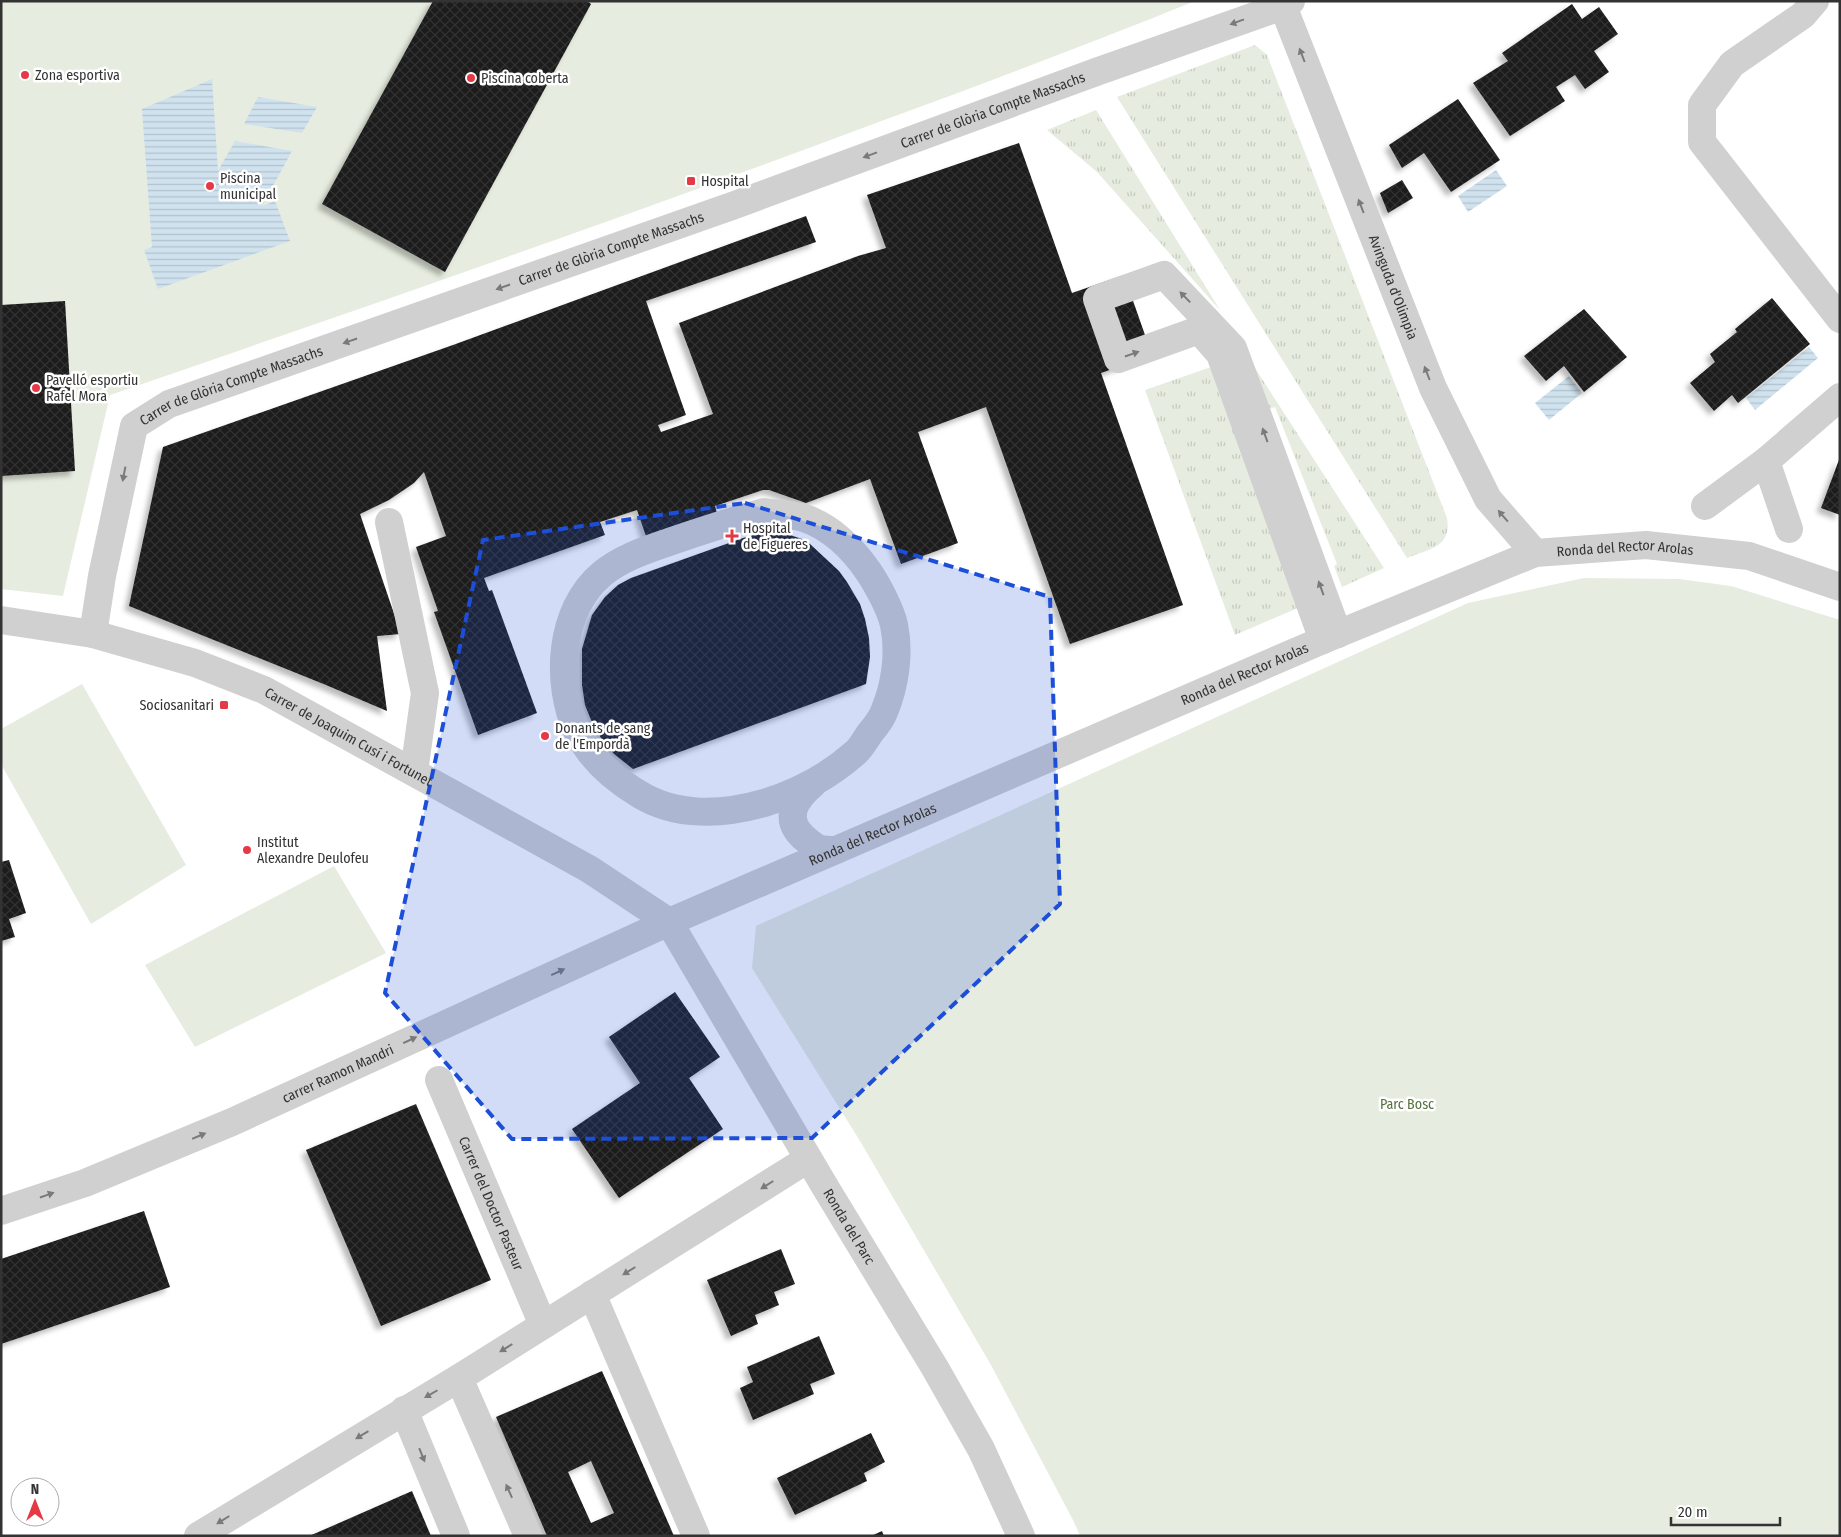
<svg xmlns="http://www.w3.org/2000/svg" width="1841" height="1537" viewBox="0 0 1841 1537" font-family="'Fira Sans Condensed',sans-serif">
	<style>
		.grass { fill: url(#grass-tufts) }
		.park { fill: #e6ecdf }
		.water { fill: url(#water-rules) }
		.building { fill: url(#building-cross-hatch); fill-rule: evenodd; filter: url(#shadow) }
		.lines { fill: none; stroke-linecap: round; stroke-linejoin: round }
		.minor { stroke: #d0d0d0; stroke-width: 28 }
		.oneway { fill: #7a7a7a }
		.marked { fill: #1d4ed8; fill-opacity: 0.2; stroke: #1d4ed8; stroke-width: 4; stroke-dasharray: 10 6; stroke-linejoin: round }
		.poi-dot { fill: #e63946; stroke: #fff; stroke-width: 2 }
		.labels { text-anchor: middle; stroke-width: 5; stroke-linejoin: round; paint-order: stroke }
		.poi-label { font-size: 14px; fill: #333; stroke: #fff; text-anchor: start }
		.street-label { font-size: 14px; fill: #333; stroke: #fff }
		.park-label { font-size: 14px; fill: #56703f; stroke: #fff }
	</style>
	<defs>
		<pattern id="grass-tufts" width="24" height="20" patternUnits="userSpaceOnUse" patternTransform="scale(1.25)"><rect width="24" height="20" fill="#e6ecdf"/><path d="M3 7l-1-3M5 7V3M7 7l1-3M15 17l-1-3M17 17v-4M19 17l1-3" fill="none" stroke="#c6cbc0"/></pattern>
		<pattern id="water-rules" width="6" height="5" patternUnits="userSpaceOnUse" patternTransform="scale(1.25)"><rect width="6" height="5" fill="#cfe2ee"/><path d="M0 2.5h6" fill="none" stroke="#b2c2cd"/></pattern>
		<pattern id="building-cross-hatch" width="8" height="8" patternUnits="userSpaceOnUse" patternTransform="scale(1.25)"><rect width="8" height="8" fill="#1a1a1a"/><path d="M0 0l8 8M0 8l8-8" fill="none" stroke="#333"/></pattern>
		<filter id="shadow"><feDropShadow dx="-4.5" dy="4.5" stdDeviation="2.5" flood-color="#0004"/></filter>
	</defs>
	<rect width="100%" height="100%" fill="#fff"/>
	<!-- grass -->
	<g class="grass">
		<path d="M1255,45l12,10 180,463c5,29 -18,31 -40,40l-290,-461z"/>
		<path d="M1096,110l124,200 -123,-138 -50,-42z"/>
		<path d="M1244,351l140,217 -42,19 -8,-21 3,-2 -62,-157 -6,2z"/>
		<path d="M1214,366l86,241 -65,28 -90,-245z"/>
	</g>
	<!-- park -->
	<g class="park">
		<path d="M1,1h1194c-106,43 -213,83 -319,122 -254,95 -510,184 -766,272l-47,201 -62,-7z"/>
		<path d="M1584,578l95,1 52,7 109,34v916h-760l-6,-14 -83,-157 -131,-224 -108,-173 4,-42 712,-323z"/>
		<path d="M82,684l104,181 -95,59 -90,-160v-35z"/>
		<path d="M334,866l52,87 -191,94 -50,-82z"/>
	</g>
	<!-- water -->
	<g class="water">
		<path d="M212,79l6,92 17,-30 57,10 -30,55 13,-5 15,40 -132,48 -14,-39 8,-3 -10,-138z"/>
		<path d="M258,97l59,10 -15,26 -58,-9z"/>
		<path d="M1496,170l11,16 -39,26 -10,-16z"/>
		<path d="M1809,347l9,11 -63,52 -9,-12z"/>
		<path d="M1569,376l13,17 -33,27 -14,-17z"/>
	</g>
	<!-- building -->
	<g class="building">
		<path d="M433,1h154l4,3 -146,268 -123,-68z"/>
		<path d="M1572,4l10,15 17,-12 19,27 -24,17 15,21 -24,17 -10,-14 -19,12 9,14 -55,35 -37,-53 35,-22 -6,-8z"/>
		<path d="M1458,99l42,61 -49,32 -27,-39 -22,15 -13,-23z"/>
		<path d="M1019,143l53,150 52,-18 28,80 -51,18 82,232 -113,39 -84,-237 -68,25 40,111 -57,21 -31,-85 -64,24 -37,-13h-6l-48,16 3,11 -70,25 -11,-32 -37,12 5,13 -121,43 5,13 3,-1 45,123 -59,22 -44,-123 4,-1 -22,-64 30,-11 -22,-64 -10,11 -25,17 -29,14 41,120 -24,2 10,75 -61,-26 -197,-79 34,-159 290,-102 353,-129 10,26 -170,59 40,114 -28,10 3,7 52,-18 -34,-91 179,-67 28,-8 -19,-53z"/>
		<path d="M1402,180l11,18 -25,15 -8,-20z"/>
		<path d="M1772,298l38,46 -72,59 -6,-8 -18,16 -24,-28 25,-21 -5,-8 27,-22 -2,-3z"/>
		<path d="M65,301l10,170 -74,5v-171z"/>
		<path d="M1584,309l43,48 -43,35 -20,-26 -18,15 -22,-25z"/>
		<path d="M1840,457v58l-19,-7z"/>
		<path d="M772,532l15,2 15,5 8,5 29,27 8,11 13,22 5,15 4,19 1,19 -4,27 -233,85 -19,-15 -13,-16 -10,-18 -6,-15 -3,-20v-36l10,-34 13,-18 13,-12 13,-7 112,-40 15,-4z"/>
		<path d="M9,860l17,53 -17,6 6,18 -14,4v-79z"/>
		<path d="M675,992l45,65 -31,21 34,51 -104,69 -47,-69 68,-46 -31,-46z"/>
		<path d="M416,1104l75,176 -110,46 -75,-176z"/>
		<path d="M144,1211l26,76 -169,57v-85z"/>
		<path d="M781,1249l14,35 -21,8 5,13 -24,10 3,9 -27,12 -24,-56z"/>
		<path d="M819,1336l16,38 -25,10 4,10 -61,26 -13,-32 13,-6 -6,-15z"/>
		<path d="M602,1371l72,165h-127l-51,-119zM591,1461l23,52 -23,10 -23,-51z"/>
		<path d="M871,1433l14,29 -21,11 3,8 -72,34 -18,-37z"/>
		<path d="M412,1491l19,45h-122l21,-9z"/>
		<path d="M882,1531l2,5h-13z"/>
	</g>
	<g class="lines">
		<!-- minor -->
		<g class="minor">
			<path d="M1815,1l-12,14 -71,49 -30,41v37l138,177"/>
			<path id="s1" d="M1283,6l150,382 55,111 47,54"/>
			<path d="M1766,461l23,68"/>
			<path d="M1705,506l61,-45 74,-64"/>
			<path d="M764,512c14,2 27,2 40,6 26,8 49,31 64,53 9,13 23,39 26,54 6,28 1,61 -10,87 -3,8 -9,15 -14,21 -5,7 -9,15 -15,20 -26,23 -58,40 -91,50 -41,12 -88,14 -125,-9 -25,-15 -49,-36 -62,-63 -22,-49 -18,-121 25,-157 19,-16 44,-24 67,-32 32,-11 63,-21 95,-30z"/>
			<path d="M389,522l36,171 -11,79"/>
			<path id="s2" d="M1,620l92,14 102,29 69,27 325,179 80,53 155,263 111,183 46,81 40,87"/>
			<path id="s3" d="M93,634l9,-58 32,-150 35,-22 563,-198 364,-134 187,-66 8,-5"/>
			<path d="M1323,640l-103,-286 -21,-24 -81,29 -21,-60 67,-24 69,73 105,286"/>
			<path d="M813,784c-18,15 -30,34 -10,53 5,4 11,10 17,12 5,1 11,1 16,1"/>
			<path id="s4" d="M439,1080l104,245"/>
			<path id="s5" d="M1,1211l84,-28 147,-61 437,-200 654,-282 212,-87 111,-8 103,11 91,31"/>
			<path d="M592,1294l104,242"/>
			<path d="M459,1378l69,158"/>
			<path d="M404,1410l52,126"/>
			<path d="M198,1536l261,-158 349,-219"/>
		</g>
	</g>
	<!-- one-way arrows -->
	<defs><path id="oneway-solid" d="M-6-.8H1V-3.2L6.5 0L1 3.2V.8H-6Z" transform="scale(1.25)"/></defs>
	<g class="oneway">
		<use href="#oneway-solid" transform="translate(1237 22) rotate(160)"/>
		<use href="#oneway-solid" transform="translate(1302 55) rotate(-111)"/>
		<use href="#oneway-solid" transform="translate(870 155) rotate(160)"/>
		<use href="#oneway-solid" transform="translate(1361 206) rotate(-111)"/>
		<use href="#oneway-solid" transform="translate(503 287) rotate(161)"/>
		<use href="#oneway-solid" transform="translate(1185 297) rotate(-134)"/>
		<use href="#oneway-solid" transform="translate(350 341) rotate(161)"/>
		<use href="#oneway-solid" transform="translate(1132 354) rotate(-19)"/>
		<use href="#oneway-solid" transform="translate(1427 373) rotate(-111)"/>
		<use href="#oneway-solid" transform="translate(1265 435) rotate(-110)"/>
		<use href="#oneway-solid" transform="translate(124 474) rotate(101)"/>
		<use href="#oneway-solid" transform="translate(1503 516) rotate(-131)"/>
		<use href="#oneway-solid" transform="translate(1321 588) rotate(-110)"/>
		<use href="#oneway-solid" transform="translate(558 972) rotate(-25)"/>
		<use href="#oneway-solid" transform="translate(410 1040) rotate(-25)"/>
		<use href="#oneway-solid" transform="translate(199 1136) rotate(-23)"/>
		<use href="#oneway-solid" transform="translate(767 1185) rotate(148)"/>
		<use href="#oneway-solid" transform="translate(47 1195) rotate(-19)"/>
		<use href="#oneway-solid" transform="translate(629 1271) rotate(148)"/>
		<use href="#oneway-solid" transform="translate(506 1348) rotate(148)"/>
		<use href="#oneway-solid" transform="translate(431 1394) rotate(150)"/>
		<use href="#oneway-solid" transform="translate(362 1435) rotate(149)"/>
		<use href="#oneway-solid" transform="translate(422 1455) rotate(68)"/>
		<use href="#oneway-solid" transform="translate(509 1491) rotate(-114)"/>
		<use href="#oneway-solid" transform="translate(223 1520) rotate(148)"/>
	</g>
	<!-- marked area -->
	<path class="marked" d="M745,503l305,94 10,307 -248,234 -300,1 -127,-146 98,-453z"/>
	<!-- markers -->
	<g class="poi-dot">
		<circle cx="25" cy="75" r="5"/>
		<circle cx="471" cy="78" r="5"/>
		<rect x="686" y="176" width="10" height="10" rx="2.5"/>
		<circle cx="210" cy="186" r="5"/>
		<circle cx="36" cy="388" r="5"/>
		<path d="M729.5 528.5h5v5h5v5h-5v5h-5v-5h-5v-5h5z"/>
		<rect x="219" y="700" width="10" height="10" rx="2.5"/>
		<circle cx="545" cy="736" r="5"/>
		<circle cx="247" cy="850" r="5"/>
	</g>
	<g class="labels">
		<!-- poi labels -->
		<g class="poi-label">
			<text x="35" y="80">Zona esportiva</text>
			<text x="481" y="83">Piscina coberta</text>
			<text x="220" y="183">Piscina<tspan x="220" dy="16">municipal</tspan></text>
			<text x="701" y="186">Hospital</text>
			<text x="46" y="385">Pavelló esportiu<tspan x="46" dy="16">Rafel Mora</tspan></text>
			<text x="743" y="533">Hospital<tspan x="743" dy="16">de Figueres</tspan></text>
			<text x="214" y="710" text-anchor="end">Sociosanitari</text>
			<text x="555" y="733">Donants de sang<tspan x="555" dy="16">de l'Empordà</tspan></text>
			<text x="257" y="847">Institut<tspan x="257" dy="16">Alexandre Deulofeu</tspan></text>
		</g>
		<!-- street labels -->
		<g class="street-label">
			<text dy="5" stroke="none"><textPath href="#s3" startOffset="1128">Carrer de Glòria Compte Massachs</textPath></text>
			<text dy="5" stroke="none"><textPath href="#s3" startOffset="722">Carrer de Glòria Compte Massachs</textPath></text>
			<text dy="5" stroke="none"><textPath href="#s1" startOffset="302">Avinguda d'Olimpia</textPath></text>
			<text dy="5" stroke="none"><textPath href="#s3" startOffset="318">Carrer de Glòria Compte Massachs</textPath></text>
			<text dy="5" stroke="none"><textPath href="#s5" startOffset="1760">Ronda del Rector Arolas</textPath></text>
			<text dy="5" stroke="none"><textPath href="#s5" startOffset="1355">Ronda del Rector Arolas</textPath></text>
			<text dy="5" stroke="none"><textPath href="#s2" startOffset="370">Carrer de Joaquim Cusí i Fortunet</textPath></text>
			<text dy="5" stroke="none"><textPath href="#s5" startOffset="950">Ronda del Rector Arolas</textPath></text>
			<text dy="5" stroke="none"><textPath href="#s5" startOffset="364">carrer Ramon Mandri</textPath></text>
			<text dy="5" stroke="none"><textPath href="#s4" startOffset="134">Carrer del Doctor Pasteur</textPath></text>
			<text dy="5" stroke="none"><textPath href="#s2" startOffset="1094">Ronda del Parc</textPath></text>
		</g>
		<!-- park labels -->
		<g class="park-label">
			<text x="1407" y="1109">Parc Bosc</text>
		</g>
	</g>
	<!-- border -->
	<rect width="1841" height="1537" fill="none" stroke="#333333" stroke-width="5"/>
	<!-- north arrow -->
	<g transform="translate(35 1502)"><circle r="24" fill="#ffffff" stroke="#adadad"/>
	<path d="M0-4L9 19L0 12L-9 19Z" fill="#e63946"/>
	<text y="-8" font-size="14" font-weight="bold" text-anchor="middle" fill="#333333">N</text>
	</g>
	<!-- scale -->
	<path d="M1671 1517v8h109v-8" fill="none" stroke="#333333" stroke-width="2.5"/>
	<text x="1678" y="1517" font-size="15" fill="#333333" stroke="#ffffff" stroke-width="4" paint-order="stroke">20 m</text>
</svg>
